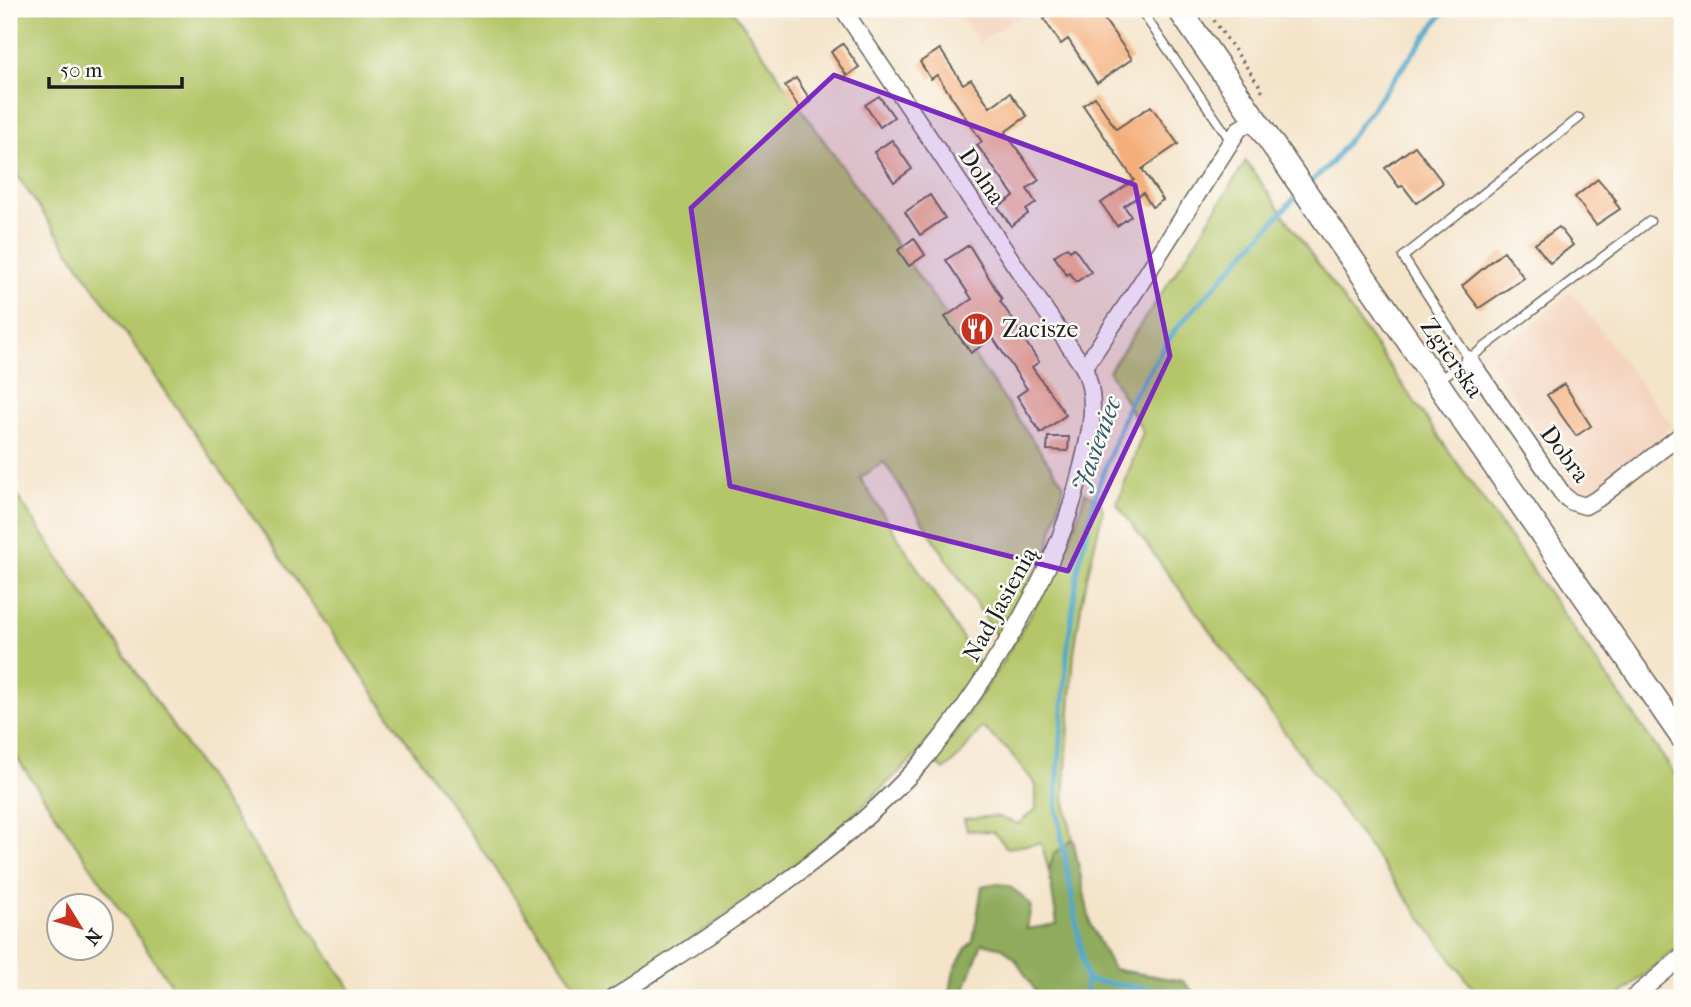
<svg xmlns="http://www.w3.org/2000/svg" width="1691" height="1007" viewBox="0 0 1691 1007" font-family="'IM FELL French Canon',serif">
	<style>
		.built { fill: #f4d4bf }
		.green { fill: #b4c669; stroke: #687142; stroke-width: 2 }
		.forest { fill: #8fab5d; stroke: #56643c; stroke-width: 2 }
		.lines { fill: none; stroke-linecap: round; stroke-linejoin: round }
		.stream { stroke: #4fa7cc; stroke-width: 5 }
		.building { fill: #f4ae7a }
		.lane-casing { stroke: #686259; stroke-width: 11 }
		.street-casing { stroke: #686259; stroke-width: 19 }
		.secondary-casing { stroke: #686259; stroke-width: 26 }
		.path { stroke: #686259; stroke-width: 3.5; stroke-dasharray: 2 5; stroke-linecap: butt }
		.lane { stroke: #fff; stroke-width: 8 }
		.street { stroke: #fff; stroke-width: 16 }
		.secondary { stroke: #fff; stroke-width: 23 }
		.marked { fill: #7b2cbf; fill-opacity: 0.2; stroke: #7b2cbf; stroke-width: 5; stroke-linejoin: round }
		.labels { text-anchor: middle; stroke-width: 5; stroke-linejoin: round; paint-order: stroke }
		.street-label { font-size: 24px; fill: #1c1c1c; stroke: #fdfcf7 }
		.poi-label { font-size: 24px; fill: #1c1c1c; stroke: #fdfcf7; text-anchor: start }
		.water-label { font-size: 26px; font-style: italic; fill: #335b6b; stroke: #fdfcf7 }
	</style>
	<rect width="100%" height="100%" fill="#fdfcf7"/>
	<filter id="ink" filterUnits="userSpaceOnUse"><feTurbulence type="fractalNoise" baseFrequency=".0143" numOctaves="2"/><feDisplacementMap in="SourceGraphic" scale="14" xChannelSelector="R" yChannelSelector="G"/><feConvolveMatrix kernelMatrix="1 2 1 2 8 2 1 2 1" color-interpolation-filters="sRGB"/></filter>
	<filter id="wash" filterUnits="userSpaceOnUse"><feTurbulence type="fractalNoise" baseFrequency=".00686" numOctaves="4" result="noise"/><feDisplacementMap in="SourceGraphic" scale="28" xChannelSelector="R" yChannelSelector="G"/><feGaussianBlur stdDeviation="1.57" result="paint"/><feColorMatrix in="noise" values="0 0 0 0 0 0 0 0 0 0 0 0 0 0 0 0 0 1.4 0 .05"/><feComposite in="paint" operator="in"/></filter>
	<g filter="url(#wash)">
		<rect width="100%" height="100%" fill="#f4e4ca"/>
		<!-- built -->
		<g class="built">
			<path d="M956,9h74l-51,34z"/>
			<path d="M1571,291l101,135 -90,74 -91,-140z"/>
		</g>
		<!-- green -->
		<g class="green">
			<path d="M9,9h723l332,476 -15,61 -51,92 -114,-176 -24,16 120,188 -62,88 -68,64 -78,66 -167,114h-21l-575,-834z"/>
			<path d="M1246,161l436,623v160l-66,54h-136l-363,-494 26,-72 -34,-61 73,-108z"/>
			<path d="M9,484l348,514h-177l-171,-252z"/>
			<path d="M1085,492l15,9 3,9 -20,84 -9,58 -10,146 9,41 -19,15 -5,17 -8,-28 -34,5 -13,-16 -27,-2 -3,-11 32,-3 22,8 18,-15v-24l-26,-33 -28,-25 -23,30 -15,13 -10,-9c38,-50 71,-100 101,-155 20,-37 40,-72 50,-114z"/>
		</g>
		<!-- forest -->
		<path class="forest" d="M1073,839l18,87 22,43 70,12 13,14 -4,3h-152l-25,-39 -12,-11 -21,-5 -19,51 -13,-3 4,-21 12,-22 7,-7 9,-55c24,-7 33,3 49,19l-4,24 30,-5 -8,-53 5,-17z"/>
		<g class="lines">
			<!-- stream -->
			<g class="stream">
				<path d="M1307,186l25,-24 114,-153"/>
				<path d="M1086,980l89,13"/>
				<path d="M1086,998v-18l-30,-176 11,-150 11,-86 19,-78 32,-87 46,-73 125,-138"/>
			</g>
		</g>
		<g id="blocks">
			<!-- building -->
			<g class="building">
				<path d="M1060,9h37l35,50 -35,24 -29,-44 -7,5 -17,-25z"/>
				<path d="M843,44l16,23 -12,9 -16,-24z"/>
				<path d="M940,49l23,35 8,-5 19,28 20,-14 17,23 -22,16 34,48 -12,9 9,14 -10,7 2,4 -17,12 -13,-19 16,-11 -37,-51 5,-3 -45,-67 -6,4 -11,-17z"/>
				<path d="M796,78l15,23 -11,8 -15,-23z"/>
				<path d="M879,96l15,21 -14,10 -15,-22z"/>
				<path d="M1095,97l21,32 35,-23 27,38 -36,25 21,31 -11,7 -9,-14 -19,13 7,10 -14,10 -16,-23 33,-23 -51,-75z"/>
				<path d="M892,140l20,29 -18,13 -20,-30z"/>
				<path d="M1415,146l28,37 -27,20 -13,-17 -4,1 -14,-19z"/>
				<path d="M1598,179l18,21 -2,1 6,8 -24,16 -21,-28z"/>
				<path d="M930,195l15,23 -25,17 -15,-23z"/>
				<path d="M1559,227l14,18 -23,18 -15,-19z"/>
				<path d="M914,238l11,17 -16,11 -11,-16z"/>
				<path d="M969,245l33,54 -2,2 13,19 -1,1 27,41 -7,5 34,48 -25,18 -24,-37 10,-7 -34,-51 -22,15 -26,-36 27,-18 -26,-39z"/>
				<path d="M1067,247l3,4 4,-3 17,24 -15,10 -6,-9 -3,2 -13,-19z"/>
				<path d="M1504,251l20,27 -45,30 -17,-22z"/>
				<path d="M1564,384l27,42 -15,10 -29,-41z"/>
				<path d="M1048,437h21l-1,14 -21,-1z"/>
			</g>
		</g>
	</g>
	<g filter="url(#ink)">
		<use href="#blocks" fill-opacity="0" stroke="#686259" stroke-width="2"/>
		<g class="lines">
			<defs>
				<g id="lane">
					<path d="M1140,9l91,132"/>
					<path d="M1469,359l181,-138"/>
					<path d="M1437,381l32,-22 -66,-102 176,-139"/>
				</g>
				<g id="street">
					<path d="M843,9l241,359"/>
					<path d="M1469,359l95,137 8,6 13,4 14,-8 83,-64"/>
					<path d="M614,998c107,-71 220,-139 307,-235 34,-39 62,-82 89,-126 29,-49 54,-99 68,-155 9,-37 23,-77 6,-114l53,-79 102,-160 16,-10"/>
					<path d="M1633,998l49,-41"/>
				</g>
				<path id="secondary" d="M1179,9l503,728"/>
			</defs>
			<!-- lane casing -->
			<use href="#lane" class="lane-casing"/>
			<!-- street casing -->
			<use href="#street" class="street-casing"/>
			<!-- secondary casing -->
			<use href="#secondary" class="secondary-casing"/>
			<!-- path -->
			<path class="path" d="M1206,9l56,80 -1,5"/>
			<!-- lane -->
			<use href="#lane" class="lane"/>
			<!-- street -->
			<use href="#street" class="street"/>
			<!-- secondary -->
			<use href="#secondary" class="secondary"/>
		</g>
	</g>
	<!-- marked area -->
	<path class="marked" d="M834,75l301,110 35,171 -102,215 -338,-85 -39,-278z"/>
	<!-- icons -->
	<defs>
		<symbol id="restaurant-disc" viewBox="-11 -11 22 22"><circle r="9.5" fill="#c8321e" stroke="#fdfcf7"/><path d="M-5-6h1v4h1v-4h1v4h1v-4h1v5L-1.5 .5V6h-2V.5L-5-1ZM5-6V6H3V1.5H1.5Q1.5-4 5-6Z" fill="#fff"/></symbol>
	</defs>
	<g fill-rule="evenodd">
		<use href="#restaurant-disc" x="958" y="310" width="38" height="38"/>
	</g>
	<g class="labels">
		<!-- street labels -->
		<g class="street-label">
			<text transform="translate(982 176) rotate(56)" y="8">Dolna</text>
			<text transform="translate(1452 358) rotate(55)" y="8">Zgierska</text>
			<text transform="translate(1565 454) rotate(53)" y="8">Dobra</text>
			<text transform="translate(1000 604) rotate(-61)" y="8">Nad Jasienią</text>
		</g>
		<!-- poi labels -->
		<g class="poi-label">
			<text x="1002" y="337">Zacisze</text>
		</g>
		<!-- water labels -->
		<g class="water-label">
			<text transform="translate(1096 444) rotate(-70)" y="9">Jasieniec</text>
		</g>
	</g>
	<!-- margin -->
	<rect width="1691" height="1007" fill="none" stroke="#fdfcf7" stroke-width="35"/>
	<!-- north arrow -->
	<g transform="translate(80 927) rotate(127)"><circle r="33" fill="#fdfcf7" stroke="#a3a29f" stroke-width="2"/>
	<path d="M0-5L12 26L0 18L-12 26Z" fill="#c8321e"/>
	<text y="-10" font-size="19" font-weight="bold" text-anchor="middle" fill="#1c1c1c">N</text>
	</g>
	<!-- scale -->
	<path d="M49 77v10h133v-10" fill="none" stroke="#1c1c1c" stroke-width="3.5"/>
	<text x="60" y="77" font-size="21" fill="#1c1c1c" stroke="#fdfcf7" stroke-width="5" paint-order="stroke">50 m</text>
</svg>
